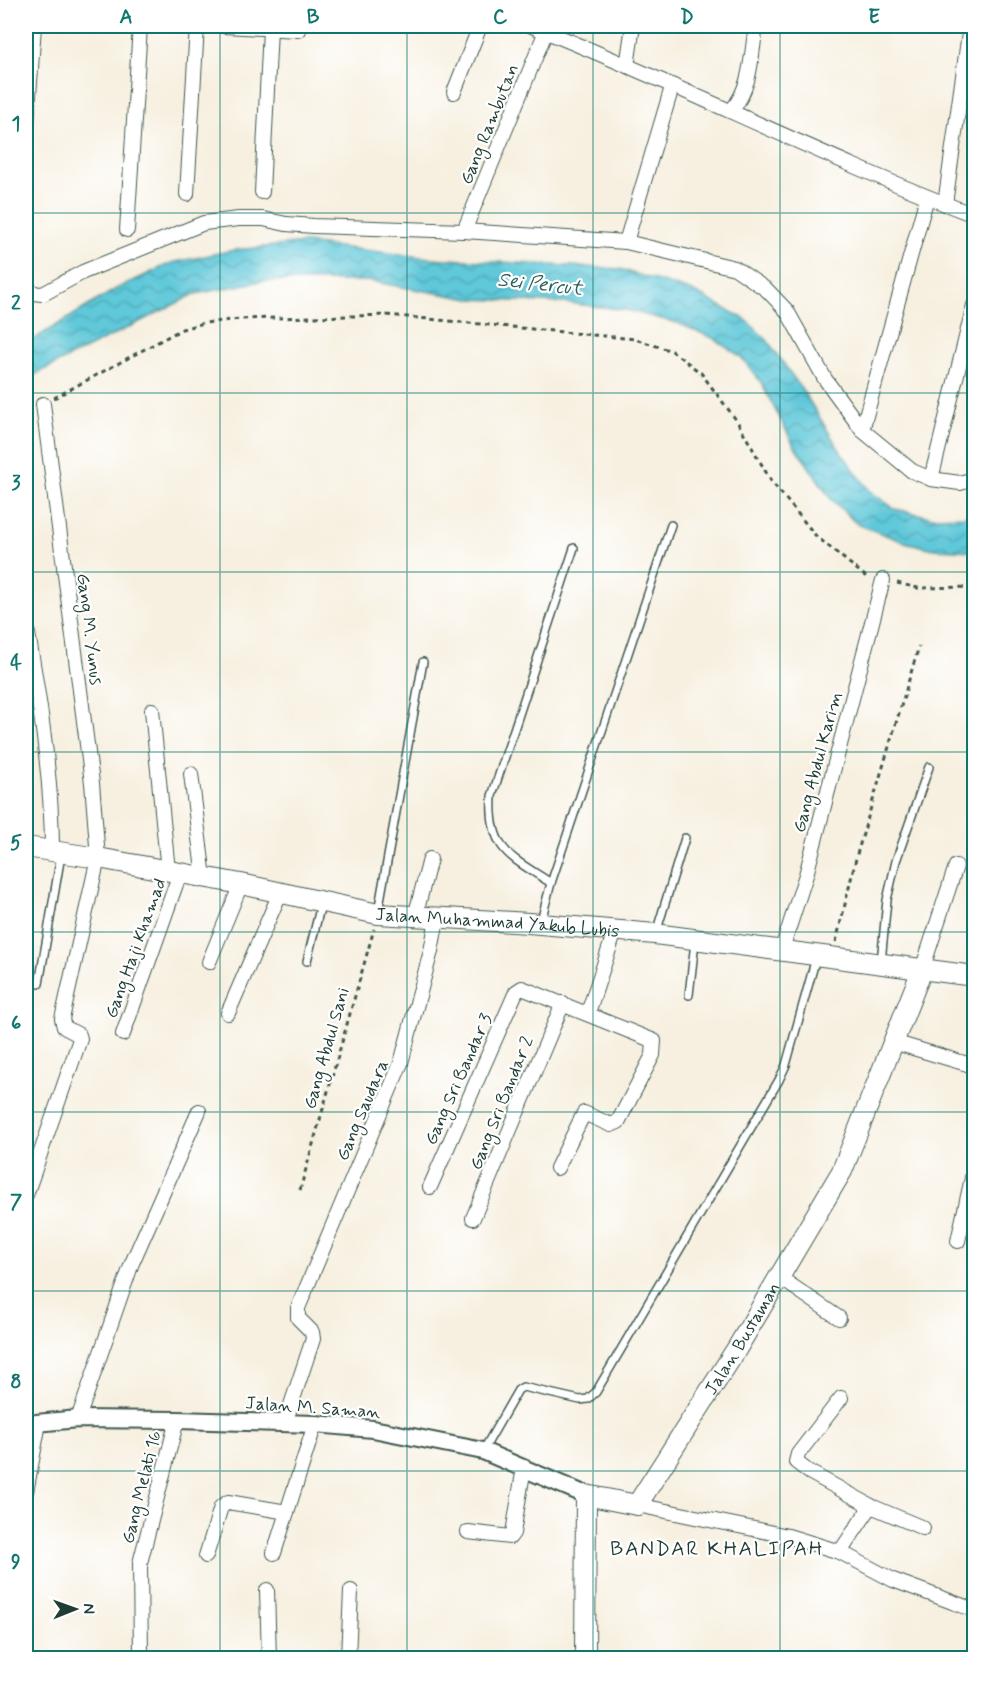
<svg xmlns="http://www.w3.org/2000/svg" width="1000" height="1684" viewBox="0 0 1000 1684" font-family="Mynerve,sans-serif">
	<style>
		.water { fill: url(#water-waves); stroke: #3e8286; stroke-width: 1.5 }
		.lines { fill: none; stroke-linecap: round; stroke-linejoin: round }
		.service-casing { stroke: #3f584e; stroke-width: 10 }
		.minor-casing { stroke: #3f584e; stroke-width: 16 }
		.tertiary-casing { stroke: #3f584e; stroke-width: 20 }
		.secondary-casing { stroke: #3f584e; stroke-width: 22 }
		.path { stroke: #3f584e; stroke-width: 3; stroke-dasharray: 4.5 4.5; stroke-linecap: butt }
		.service { stroke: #fff; stroke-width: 7 }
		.minor { stroke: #fff; stroke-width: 14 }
		.tertiary { stroke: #fff; stroke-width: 16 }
		.secondary { stroke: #fff; stroke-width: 20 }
		.grid { fill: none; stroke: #0f766e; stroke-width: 1.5; stroke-opacity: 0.55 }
		.labels { text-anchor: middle; stroke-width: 4.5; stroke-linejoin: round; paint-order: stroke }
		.street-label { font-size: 18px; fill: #1f3d34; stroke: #fff }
		.water-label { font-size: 20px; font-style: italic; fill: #2f605d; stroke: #fff }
		.quarter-label { font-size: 21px; letter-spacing: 1.5px; fill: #1f3d34; stroke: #fff }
		.neatline { fill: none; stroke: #0f766e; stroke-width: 2 }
		.grid-label { font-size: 20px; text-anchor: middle; font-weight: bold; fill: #0f766e }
	</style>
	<defs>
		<pattern id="water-waves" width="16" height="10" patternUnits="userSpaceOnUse" patternTransform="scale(1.5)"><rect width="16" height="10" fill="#5ec8d9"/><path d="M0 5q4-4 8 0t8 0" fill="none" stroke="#4da4b1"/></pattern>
	</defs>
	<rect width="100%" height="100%" fill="#fff"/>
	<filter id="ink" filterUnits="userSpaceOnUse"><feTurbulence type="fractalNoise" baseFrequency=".0167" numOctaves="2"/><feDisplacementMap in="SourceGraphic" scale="12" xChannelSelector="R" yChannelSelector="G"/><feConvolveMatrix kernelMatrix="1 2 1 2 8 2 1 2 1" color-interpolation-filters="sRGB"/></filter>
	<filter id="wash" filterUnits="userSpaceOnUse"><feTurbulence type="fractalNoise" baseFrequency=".008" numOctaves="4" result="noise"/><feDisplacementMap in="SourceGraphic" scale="24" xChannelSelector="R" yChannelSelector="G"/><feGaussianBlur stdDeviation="1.35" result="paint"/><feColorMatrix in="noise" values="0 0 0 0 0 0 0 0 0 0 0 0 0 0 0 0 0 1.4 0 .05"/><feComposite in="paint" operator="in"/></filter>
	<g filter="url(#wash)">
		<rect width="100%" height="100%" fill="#f7f0e0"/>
		<!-- water -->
		<path class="water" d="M305,243l125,15 190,11 74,23 51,27 22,21 36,51 38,61 29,39 25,18 37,8 32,-1 10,-3v38l-40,-2 -30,-7 -47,-18 -26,-25 -37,-54 -34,-64 -19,-24 -28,-19 -36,-15 -51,-13 -60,-7 -96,-4 -101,-18h-106l-68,13 -169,85v-35l90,-55 55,-26 63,-13z"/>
	</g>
	<g filter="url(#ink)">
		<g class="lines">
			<defs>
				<g id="service">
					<path d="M551,883c-41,-27 -62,-32 -59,-87l82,-248"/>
					<path d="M378,912l45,-250"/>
					<path d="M541,921l10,-38 120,-358"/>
					<path d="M656,933l29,-95"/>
					<path d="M307,961l14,-57"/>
					<path d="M881,962l6,-62 9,-39 33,-94"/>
					<path d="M39,984l22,-129"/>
					<path d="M689,995l6,-53"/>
					<path d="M483,1451l35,-61 5,-3 57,13 8,-1 8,-7 183,-312 7,-15 30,-107"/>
				</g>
				<g id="minor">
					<path d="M224,26l74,4"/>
					<path d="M532,26c149,59 292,132 442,189"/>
					<path d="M627,66l6,-40"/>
					<path d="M454,92l26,-66"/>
					<path d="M731,111c21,-24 20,-56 25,-85"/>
					<path d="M26,138l8,-112"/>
					<path d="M262,192l8,-163"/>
					<path d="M187,194l10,-168"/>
					<path d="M945,204l25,-178"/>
					<path d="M127,230l13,-204"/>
					<path d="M464,231l82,-200"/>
					<path d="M626,242l46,-155"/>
					<path d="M26,284c4,8 8,10 17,10l40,-22 121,-49 35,-4h24l23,5 28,2 150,5 162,11 109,26 32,22 20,21 38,68 37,51 50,41 19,8 29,4 14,-4"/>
					<path d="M862,430l65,-233"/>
					<path d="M931,479l43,-174"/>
					<path d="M26,622c13,75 26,153 26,229"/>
					<path d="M152,710l16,161"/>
					<path d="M191,774l13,104"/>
					<path d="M415,917l15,-58"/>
					<path d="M781,952l25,-77 77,-295"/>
					<path d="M209,962l32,-78"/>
					<path d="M922,970l34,-104"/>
					<path d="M228,1013l52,-120"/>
					<path d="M588,1013l27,-82"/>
					<path d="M123,1034l57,-161"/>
					<path d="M893,1042l81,24"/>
					<path d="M430,1187l86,-195 6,-4 132,53 -1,14 -35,67 -7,3 -27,-12 -27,55"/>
					<path d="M26,1195l54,-156 -1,-4 -15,-8 -2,-8 36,-161 -6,-75 -49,-379"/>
					<path d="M473,1218l90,-215"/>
					<path d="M958,1241l16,-72"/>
					<path d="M779,1277l60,41"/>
					<path d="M841,1398l-43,56 -2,8 13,10 62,34 52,22"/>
					<path d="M78,1419l54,-156 67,-152"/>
					<path d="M285,1423l28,-84 -1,-7 -14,-14v-10l103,-245 30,-112 6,-32"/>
					<path d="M26,1492l13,-69"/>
					<path d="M637,1505l151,31 52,16 53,28 81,30"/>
					<path d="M468,1532l42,5 3,-4 11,-66"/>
					<path d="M840,1552l31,-46"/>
					<path d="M274,1553l41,-129"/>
					<path d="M206,1556l15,-49 7,-5 59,10"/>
					<path d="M267,1590l2,68"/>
					<path d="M141,1658l-1,-95 37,-143"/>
					<path d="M348,1658l3,-67"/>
				</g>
				<path id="tertiary" d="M26,1424l52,-5 99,1 138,4 58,5 110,22 103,44"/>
				<g id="secondary">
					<path id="s1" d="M26,847l72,11 143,26 137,30 151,9 126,11 319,42"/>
					<path id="s2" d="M585,1658l1,-163 51,10 99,-155 106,-179 80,-201"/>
				</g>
			</defs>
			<!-- service casing -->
			<use href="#service" class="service-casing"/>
			<!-- minor casing -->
			<use href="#minor" class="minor-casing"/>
			<!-- tertiary casing -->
			<use href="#tertiary" class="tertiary-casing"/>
			<!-- secondary casing -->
			<use href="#secondary" class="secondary-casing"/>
			<!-- path -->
			<g class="path">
				<path d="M54,398l128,-69 22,-6 37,-4 146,-4 248,24 37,12 29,22 36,48 34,60 45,55 49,40 5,1"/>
				<path d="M897,583l21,5 56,-1"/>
				<path d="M836,942l21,-88 62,-208"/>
				<path d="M300,1190l74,-261"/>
			</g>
			<!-- service -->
			<use href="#service" class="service"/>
			<!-- minor -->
			<use href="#minor" class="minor"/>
			<!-- tertiary -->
			<use href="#tertiary" class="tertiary"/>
			<!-- secondary -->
			<use href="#secondary" class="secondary"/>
		</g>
	</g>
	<!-- grid -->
	<path class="grid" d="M220,26v1632M407,26v1632M593,26v1632M780,26v1632M26,213h948M26,393h948M26,572h948M26,752h948M26,932h948M26,1112h948M26,1291h948M26,1471h948"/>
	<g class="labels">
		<!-- street labels -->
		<g class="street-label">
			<text transform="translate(489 124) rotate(-68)" y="6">Gang Rambutan</text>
			<text transform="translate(90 629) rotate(83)" y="6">Gang M. Yunus</text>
			<text transform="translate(817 762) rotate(-75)" y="6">Gang Abdul Karim</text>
			<text dy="6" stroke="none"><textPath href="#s1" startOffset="478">Jalan Muhammad Yakub Lubis</textPath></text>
			<text transform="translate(135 948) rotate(-70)" y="6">Gang Haji Khamad</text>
			<text transform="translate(326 1048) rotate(-74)" y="6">Gang Abdul Sani</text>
			<text transform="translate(458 1079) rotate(-66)" y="6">Gang Sri Bandar 3</text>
			<text transform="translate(501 1103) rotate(-68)" y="6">Gang Sri Bandar 2</text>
			<text transform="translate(362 1110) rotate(-67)" y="6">Gang Saudara</text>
			<text dy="6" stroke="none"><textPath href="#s2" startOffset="412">Jalan Bustaman</textPath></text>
			<text transform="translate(313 1407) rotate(4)" y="6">Jalan M. Saman</text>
			<text transform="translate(141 1487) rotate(-76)" y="6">Gang Melati 16</text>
		</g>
		<!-- water labels -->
		<g class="water-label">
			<text transform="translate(540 283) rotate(6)" y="7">Sei Percut</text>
		</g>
		<!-- quarter labels -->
		<g class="quarter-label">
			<text x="717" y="1555">BANDAR KHALIPAH</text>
		</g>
	</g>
	<!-- margin -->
	<rect width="1000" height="1684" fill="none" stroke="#fff" stroke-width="66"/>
	<!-- north arrow -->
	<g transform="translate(75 1609) rotate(89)" stroke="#ffffff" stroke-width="4.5" paint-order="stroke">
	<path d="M0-4.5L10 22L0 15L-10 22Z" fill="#1f3d34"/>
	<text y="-9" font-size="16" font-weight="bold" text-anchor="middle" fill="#1f3d34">N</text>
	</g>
	<rect x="33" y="33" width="934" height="1618" class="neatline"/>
	<g class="grid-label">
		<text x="126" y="23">A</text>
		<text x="313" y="23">B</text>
		<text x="500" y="23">C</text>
		<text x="687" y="23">D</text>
		<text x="874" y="23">E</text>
		<text x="16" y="130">1</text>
		<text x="16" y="309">2</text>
		<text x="16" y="489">3</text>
		<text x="16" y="669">4</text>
		<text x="16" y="849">5</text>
		<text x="16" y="1029">6</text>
		<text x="16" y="1208">7</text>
		<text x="16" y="1388">8</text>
		<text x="16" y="1568">9</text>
	</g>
</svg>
